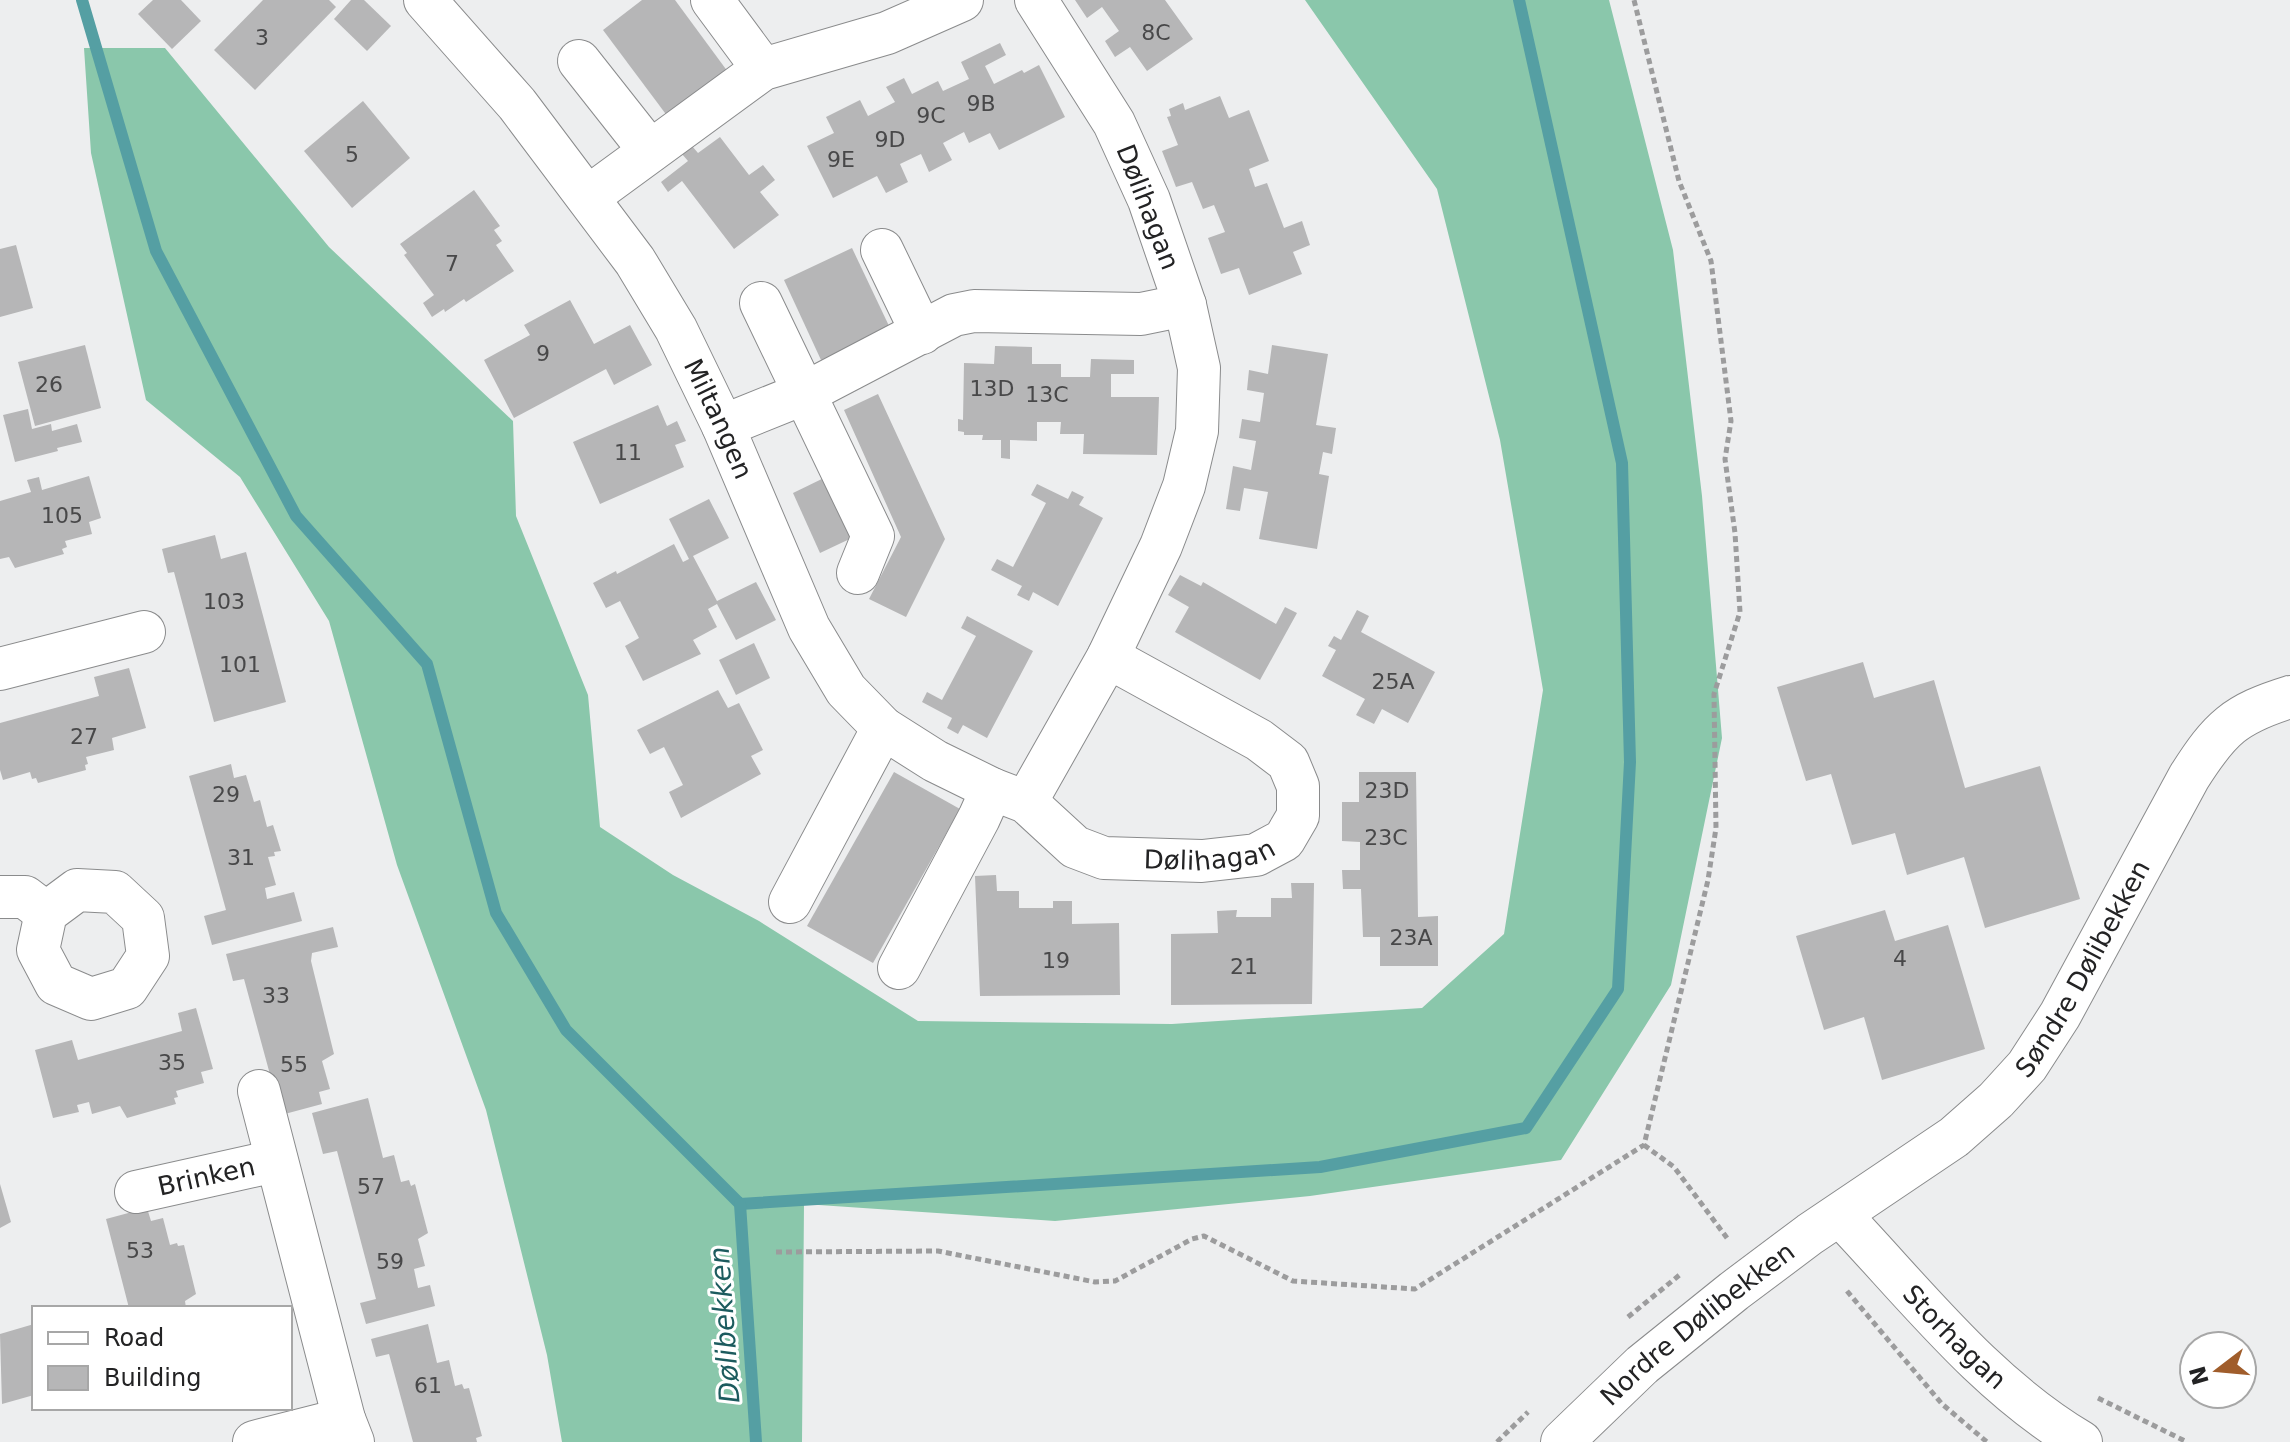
<svg xmlns="http://www.w3.org/2000/svg" width="2290" height="1442" viewBox="0 0 2290 1442" font-family="'DejaVu Sans',sans-serif">
	<style>
		.forest { fill: #8ac7ab }
		.lines { fill: none; stroke-linecap: round; stroke-linejoin: round }
		.stream { stroke: #559fa3; stroke-width: 12 }
		.building { fill: #b6b6b7 }
		.minor-casing { stroke: #8a8b8c; stroke-width: 44 }
		.path { stroke: #9c9c9d; stroke-width: 5; stroke-dasharray: 6 4; stroke-linecap: butt }
		.minor { stroke: #fff; stroke-width: 42 }
		.labels { text-anchor: middle; stroke-width: 6; stroke-linejoin: round; paint-order: stroke }
		.number-label { font-size: 22px; fill: #484849 }
		.street-label { font-size: 26px; fill: #232324; stroke: #fff }
		.water-label { font-size: 28px; font-style: italic; fill: #1c5b5e; stroke: #fff }
	</style>
	<rect width="100%" height="100%" fill="#edeeef"/>
	<!-- forest -->
	<path class="forest" d="M1305,0h304l64,250 29,246 20,242 -51,247 -110,175 -251,36 -255,25 -251,-17 -2,238h-240l-15,-87 -61,-245 -89,-245 -68,-244 -89,-144 -94,-77 -55,-247 -7,-105h81l164,199 184,174 3,95 72,179 12,132 73,48 86,46 159,100 254,3 250,-16 82,-74 39,-244 -43,-250 -63,-251z"/>
	<g class="lines">
		<!-- stream -->
		<g class="stream">
			<path d="M82,0l74,251 140,265 131,148 69,249 70,117 174,174 580,-37 206,-39 92,-139 12,-227 -8,-299 -103,-463"/>
			<path d="M740,1204l16,238"/>
		</g>
	</g>
	<!-- building -->
	<g class="building">
		<path d="M153,0h28l20,21 -29,28 -34,-35z"/>
		<path d="M263,0h66l7,7 -81,83 -41,-40z"/>
		<path d="M351,0h13l27,26 -24,25 -33,-32z"/>
		<path d="M642,0h33l53,72 -60,45 -65,-87z"/>
		<path d="M1075,0h90l28,39 -46,32 -17,-24 -15,10 -10,-16 14,-10 -17,-24 -15,11z"/>
		<path d="M1000,43l6,12 -21,11 9,18 28,-14 2,3 15,-8 26,52 -66,33 -9,-17 -21,10 -5,-11 -21,11 9,17 -23,12 -8,-18 -21,10 8,18 -22,11 -9,-17 -44,22 -26,-52 27,-13 -8,-16 34,-17 8,16 27,-14 -9,-15 18,-9 8,16 26,-13 5,10 26,-12 -8,-17z"/>
		<path d="M1220,96l9,22 20,-8 20,51 -20,8 6,18 12,-4 17,45 18,-7 8,24 -17,7 9,22 -53,21 -10,-27 -18,6 -13,-36 17,-6 -11,-27 -11,4 -11,-27 -16,5 -14,-36 16,-6 -11,-28 4,-1 -2,-7 14,-6 2,7z"/>
		<path d="M363,101l47,57 -58,50 -48,-57z"/>
		<path d="M720,137l29,38 14,-10 12,15 -15,12 19,23 -45,34 -52,-68 -14,11 -7,-10 27,-21 -6,-7 10,-8 6,7z"/>
		<path d="M474,190l26,36 -6,4 8,11 -6,4 18,26 -48,31 -2,-3 -19,13 -1,-3 -12,8 -9,-14 11,-8 -30,-40 3,-2 -7,-9z"/>
		<path d="M16,245l17,63 -33,9v-68z"/>
		<path d="M852,248l38,80 -69,32 -37,-80z"/>
		<path d="M570,300l24,44 36,-19 22,40 -38,20 -8,-16 -92,49 -30,-58 46,-25 -6,-10z"/>
		<path d="M85,345l16,63 -66,18 -17,-64z"/>
		<path d="M1272,345l56,9 -12,71 20,3 -4,26 -9,-2 -4,22 10,2 -12,73 -58,-10 9,-47 -24,-4 -4,23 -14,-2 7,-43 18,4 5,-29 -17,-3 3,-19 18,3 4,-29 -17,-3 2,-20 19,4z"/>
		<path d="M995,346l37,1v17h29v13h29l1,-18 43,1v14h-23v23h48l-2,58 -74,-1 1,-20h-24l1,-12h-24v19l-27,-1v19l-9,-1v-18h-19l1,-5h-19v-3l-6,-1v-12l5,1 1,-57 30,1z"/>
		<path d="M878,394l67,145 -39,78 -37,-18 32,-62 -57,-127z"/>
		<path d="M658,405l9,21 10,-5 9,20 -11,4 9,22 -84,37 -27,-62z"/>
		<path d="M28,409l4,20 19,-5 1,7 25,-7 5,18 -25,6 1,3 -43,11 -12,-47z"/>
		<path d="M89,476l12,42 -12,4 3,12 -27,7 2,6 -5,2 2,5 -49,14 -6,-11 -9,2v-58l31,-9 -4,-12 12,-3 3,13z"/>
		<path d="M828,476l28,60 -36,17 -27,-60z"/>
		<path d="M1037,484l31,15 4,-8 12,6 -5,8 24,13 -45,88 -25,-14 -4,9 -12,-6 5,-9 -31,-16 6,-11 16,8 33,-64 -15,-8z"/>
		<path d="M709,499l20,39 -36,18 24,45 39,-19 20,38 -40,20 -19,-36 -9,5 9,18 -24,13 8,14 -58,27 -18,-35 14,-8 -19,-37 -14,7 -13,-25 23,-12 1,3 57,-30 9,18 6,-3 -20,-40z"/>
		<path d="M215,535l6,24 25,-7 40,150 -72,20 -40,-150 -6,1 -6,-24z"/>
		<path d="M1180,575l21,11 2,-4 73,42 9,-17 12,6 -37,67 -85,-48 14,-25 -21,-12z"/>
		<path d="M1357,610l12,6 -8,16 74,40 -27,51 -26,-14 -8,15 -18,-9 9,-16 -43,-23 14,-26 -8,-4 6,-10 7,4z"/>
		<path d="M967,616l66,35 -46,87 -24,-13 -5,9 -11,-6 5,-10 -30,-16 5,-10 15,8 34,-64 -15,-8z"/>
		<path d="M754,643l16,35 -34,17 -17,-35z"/>
		<path d="M1863,662l11,36 60,-18 31,108 75,-22 40,133 -95,29 -21,-71 -57,18 -12,-42 -43,12 -21,-71 -25,7 -29,-94z"/>
		<path d="M129,668l17,60 -34,10 2,12 -28,7 2,7 -3,1 1,5 -48,13 -2,-5 -4,1 -2,-7 -27,8 -3,-10v-47l99,-27 -5,-19z"/>
		<path d="M718,690l10,18 11,-5 24,47 -12,6 10,18 -80,44 -12,-26 14,-7 -19,-38 -14,7 -13,-24z"/>
		<path d="M231,764l3,14 12,-3 8,27 6,-2 7,27 6,-2 8,26 -7,1 1,4 -7,1 8,28 -11,3 2,11 27,-7 8,29 -90,24 -8,-29 22,-6 -37,-134z"/>
		<path d="M894,772l66,37 -87,154 -66,-37z"/>
		<path d="M1359,772h57l2,145 20,-1v50h-58v-29h-17l-2,-48h-18l-1,-19h18v-28l-18,-1v-39h17z"/>
		<path d="M996,875l1,16h22v17h34v-7h19v23l47,-1 1,72 -140,1 -5,-120z"/>
		<path d="M1291,883h23l-2,121 -141,1v-71l47,-1 -1,-22 20,-1 -1,7h35v-19h21z"/>
		<path d="M1885,910l10,31 53,-16 37,124 -103,31 -18,-63 -40,13 -28,-94z"/>
		<path d="M333,927l5,20 -26,6 -1,8 23,93 -12,7 8,28 -11,3 3,12 -41,11 -37,-136 -11,2 -7,-27z"/>
		<path d="M196,1008l17,61 -12,3 3,11 -28,8 2,6 -4,1 2,6 -49,14 -7,-12 -28,8 -3,-12 -12,3 2,7 -26,6 -18,-68 37,-10 6,20 104,-29 -4,-18z"/>
		<path d="M368,1098l15,60 11,-3 7,27 8,-2 2,6 4,-2 13,49 -10,6 7,27 -11,3 4,19 12,-3 5,21 -69,18 -6,-21 16,-4 -39,-148 -14,3 -11,-41z"/>
		<path d="M0,1184l11,38 -11,6z"/>
		<path d="M147,1208l4,13 12,-3 7,27 7,-2 1,3 6,-1 12,49 -11,7 1,7h-57l-23,-89z"/>
		<path d="M34,1324v71l-32,9 -2,-70z"/>
		<path d="M428,1324l9,39 12,-3 6,26 7,-2 2,5 5,-1 13,48 -6,2 1,4h-64l-24,-88 -13,3 -5,-18z"/>
	</g>
	<g class="lines">
		<defs>
			<g id="minor">
				<path id="s1" d="M425,0l92,104 118,157 41,68 47,97 86,202 37,62 37,38 52,33 57,28 34,13 49,45 29,11 98,3 54,-6 28,-15 14,-24v-30l-10,-24 -29,-22 -151,-83"/>
				<path d="M712,0l51,69"/>
				<path d="M579,61l71,90"/>
				<path d="M588,197l175,-128 124,-36 75,-33"/>
				<path d="M882,250l40,83"/>
				<path d="M761,303l112,233 -15,37"/>
				<path d="M723,426l82,-33 149,-78 20,-4 167,3 44,-9"/>
				<path d="M0,669l144,-37"/>
				<path d="M1026,802l82,-145 53,-111 23,-60 13,-55 2,-63 -14,-63 -36,-105 -35,-77 -78,-123"/>
				<path d="M77,890l38,2 28,26 5,38 -21,32 -36,11 -35,-15 -18,-34 8,-37z"/>
				<path d="M0,897h25l21,16"/>
				<path d="M790,902l93,-174"/>
				<path d="M899,968l80,-150 13,-29"/>
				<path d="M259,1091l85,328 9,23"/>
				<path id="s2" d="M136,1192l139,-31"/>
				<path id="s3" d="M1841,1216c75,79 144,169 240,226"/>
				<path d="M254,1442l90,-23"/>
				<path id="s4" d="M1562,1442l80,-77 92,-74 76,-57 144,-97 42,-37 31,-34 33,-51 129,-238c31,-49 46,-63 101,-80"/>
			</g>
		</defs>
		<!-- minor casing -->
		<use href="#minor" class="minor-casing"/>
		<!-- path -->
		<g class="path">
			<path d="M1644,1145l30,22 53,71"/>
			<path d="M776,1252l162,-1 157,31 20,-1 77,-42 12,-3 89,45 122,8 229,-144 64,-265 8,-52 -2,-134 26,-82 -5,-79 -10,-74 6,-38 -20,-160 -32,-80 -45,-181"/>
			<path d="M1847,1291l95,113 45,38"/>
			<path d="M1628,1317l54,-44"/>
			<path d="M2098,1398l89,44"/>
			<path d="M1497,1442l31,-30"/>
		</g>
		<!-- minor -->
		<use href="#minor" class="minor"/>
	</g>
	<g class="labels">
		<!-- number labels -->
		<g class="number-label">
			<text x="1156" y="40">8C</text>
			<text x="262" y="45">3</text>
			<text x="981" y="111">9B</text>
			<text x="931" y="123">9C</text>
			<text x="890" y="147">9D</text>
			<text x="352" y="162">5</text>
			<text x="841" y="167">9E</text>
			<text x="452" y="271">7</text>
			<text x="543" y="361">9</text>
			<text x="49" y="392">26</text>
			<text x="992" y="396">13D</text>
			<text x="1047" y="402">13C</text>
			<text x="628" y="460">11</text>
			<text x="62" y="523">105</text>
			<text x="224" y="609">103</text>
			<text x="240" y="672">101</text>
			<text x="1393" y="689">25A</text>
			<text x="84" y="744">27</text>
			<text x="1387" y="798">23D</text>
			<text x="226" y="802">29</text>
			<text x="1386" y="845">23C</text>
			<text x="241" y="865">31</text>
			<text x="1411" y="945">23A</text>
			<text x="1900" y="966">4</text>
			<text x="1056" y="968">19</text>
			<text x="1244" y="974">21</text>
			<text x="276" y="1003">33</text>
			<text x="172" y="1070">35</text>
			<text x="294" y="1072">55</text>
			<text x="371" y="1194">57</text>
			<text x="140" y="1258">53</text>
			<text x="390" y="1269">59</text>
			<text x="428" y="1393">61</text>
		</g>
		<!-- street labels -->
		<g class="street-label">
			<text transform="translate(1148 207) rotate(69)" y="9">Dølihagan</text>
			<text dy="9" stroke="none"><textPath href="#s1" startOffset="514">Miltangen</textPath></text>
			<text dy="9" stroke="none"><textPath href="#s1" startOffset="1232">Dølihagan</textPath></text>
			<text dy="9" stroke="none"><textPath href="#s4" startOffset="712">Søndre Dølibekken</textPath></text>
			<text dy="9" stroke="none"><textPath href="#s2" startOffset="72">Brinken</textPath></text>
			<text dy="9" stroke="none"><textPath href="#s4" startOffset="180">Nordre Dølibekken</textPath></text>
			<text dy="9" stroke="none"><textPath href="#s3" startOffset="166">Storhagan</textPath></text>
		</g>
		<!-- water labels -->
		<g class="water-label">
			<text transform="translate(724 1325) rotate(-94)" y="10">Dølibekken</text>
		</g>
	</g>
	<!-- legend -->
	<rect x="32" y="1306" width="260" height="104" fill="#ffffff" stroke="#a7a7a7" stroke-width="2"/>
	<rect x="48" y="1332" width="40" height="12" fill="#ffffff" stroke="#a7a7a7" stroke-width="2"/>
	<text x="104" y="1346" font-size="24" fill="#232324">Road</text>
	<rect x="48" y="1366" width="40" height="24" fill="#b6b6b7" stroke="#a7a7a7" stroke-width="2"/>
	<text x="104" y="1386" font-size="24" fill="#232324">Building</text>
	<!-- north arrow -->
	<g transform="translate(2218 1370) rotate(254)"><circle r="38" fill="#ffffff" stroke="#a7a7a7" stroke-width="2"/>
	<path d="M0-6L14 30L0 20L-14 30Z" fill="#a05d2b"/>
	<text y="-12" font-size="22" font-weight="bold" text-anchor="middle" fill="#232324">N</text>
	</g>
</svg>
